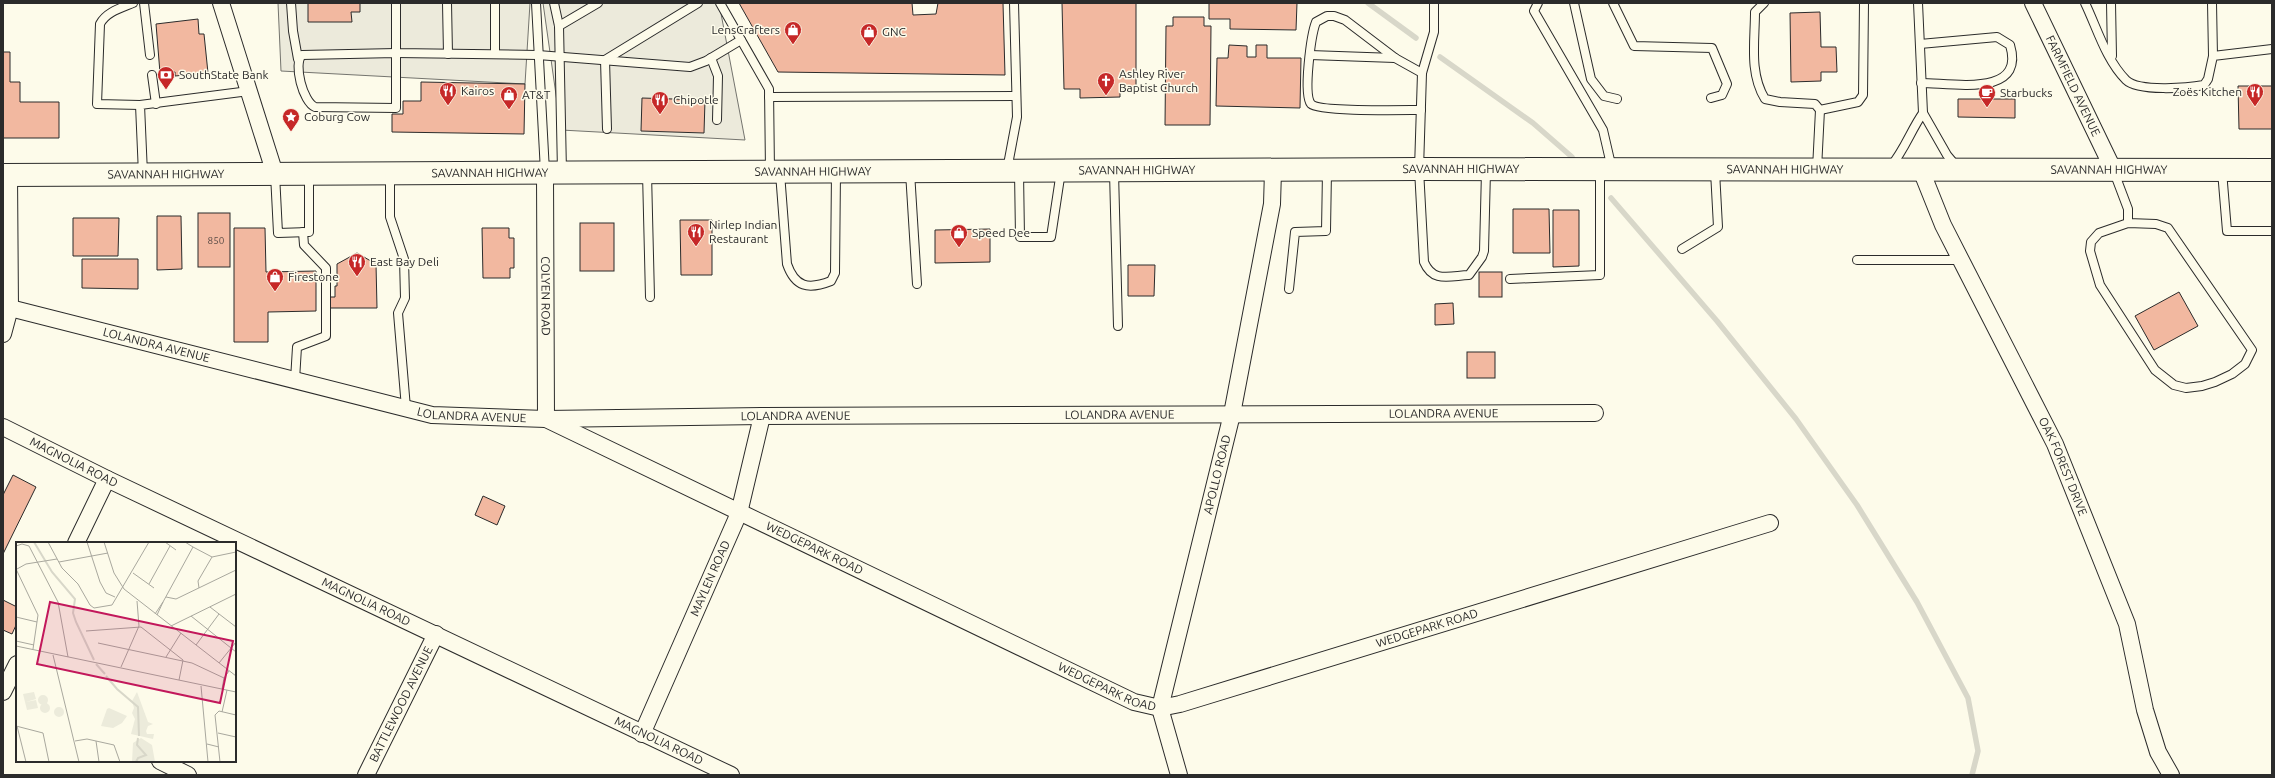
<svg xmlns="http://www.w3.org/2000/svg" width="2275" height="778" viewBox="0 0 2275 778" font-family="Ubuntu,sans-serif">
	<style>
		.parking { fill: #eceadb; stroke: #74746e }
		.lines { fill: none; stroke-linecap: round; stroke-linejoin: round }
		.stream { stroke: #d8d7c9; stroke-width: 5.5 }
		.building { fill: #f2b8a0; stroke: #2b2b2b }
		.lane-casing { stroke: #2b2b2b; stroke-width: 10 }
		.street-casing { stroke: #2b2b2b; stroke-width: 18 }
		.highway-casing { stroke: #2b2b2b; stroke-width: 24 }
		.lane { stroke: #fdfbea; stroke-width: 8 }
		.street { stroke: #fdfbea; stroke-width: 16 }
		.highway { stroke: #fdfbea; stroke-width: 22 }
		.labels { text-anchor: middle; stroke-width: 3; stroke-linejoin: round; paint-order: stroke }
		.number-label { font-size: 10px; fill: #5d4e48 }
		.poi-label { font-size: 12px; fill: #2b2b2b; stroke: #fdfbea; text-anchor: start }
		.street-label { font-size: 12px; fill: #2b2b2b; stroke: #fdfbea }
		.inset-river { fill: none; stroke: #d8d7c9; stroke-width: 2 }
		.inset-road { fill: none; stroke: #a9a89e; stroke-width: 1 }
		.view { fill: #c2185b; fill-opacity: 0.15; stroke: #c2185b; stroke-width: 2 }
		.inset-edge { fill: none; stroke: #2b2b2b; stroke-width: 2 }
	</style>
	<rect width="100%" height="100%" fill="#fdfbea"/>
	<!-- parking -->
	<g class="parking">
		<path d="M278,3h252l-5,81 -244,-13z"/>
		<path d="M543,3h176l26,137 -184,-10z"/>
	</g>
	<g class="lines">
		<!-- stream -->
		<g class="stream">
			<path d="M1368,3l48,35"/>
			<path d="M1440,57l93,66 39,34"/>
			<path d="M1611,198l106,123 79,98 61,86 60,97 51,96 10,53 -6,24"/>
		</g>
	</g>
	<!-- building -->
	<g class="building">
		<path d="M308,3h52v9h-9l1,10h-44z"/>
		<path d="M739,3h173l1,12 23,-1 2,-11h65l2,72 -227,-3z"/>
		<path d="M1062,3h74v85l-16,1v8l-40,1v-9h-16z"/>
		<path d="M1209,3h88l-1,27 -66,-1v-10h-21z"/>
		<path d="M1820,12l1,35h15l1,25h-16v9l-30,1 -1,-69z"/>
		<path d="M1173,17h31v9h7l-1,99h-45l1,-99h7z"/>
		<path d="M198,19l1,15h5l4,39 -33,3v-4l-15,1 -4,-49z"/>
		<path d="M1229,45l18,1v11h9v-12h11v13h34l-1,50 -84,-2 1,-48h11z"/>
		<path d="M3,52h7v30h10v20h39v36h-56z"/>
		<path d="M421,82l104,2 -1,50 -132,-2v-18h11v-13h18z"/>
		<path d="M2238,86h34v43h-33z"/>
		<path d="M642,98l63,2 -1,33 -63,-2z"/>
		<path d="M1958,99h57v19l-57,-1z"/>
		<path d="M1513,209h36l1,44h-37z"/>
		<path d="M1553,210h26v56l-26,1z"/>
		<rect x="198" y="213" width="32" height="54"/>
		<path d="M157,216h24l1,53 -25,1z"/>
		<path d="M73,218h46l-1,38h-45z"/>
		<path d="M680,220h32v55h-31z"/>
		<rect x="580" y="223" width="34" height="48"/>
		<path d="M234,228h31l1,44 50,-1v40l-48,1v30h-34z"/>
		<path d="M482,228h27v10h5v30h-4v10h-27z"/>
		<path d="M990,229v33l-55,1v-33z"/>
		<path d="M357,253l19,11 1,44h-47v-11h5v-11h2v-22z"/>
		<path d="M82,259h56v30l-56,-1z"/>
		<path d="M1128,265h27l-1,31h-26z"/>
		<rect x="1479" y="272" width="23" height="25"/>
		<path d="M2179,292l19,34 -44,24 -19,-34z"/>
		<path d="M1453,303l1,21 -19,1v-21z"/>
		<rect x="1467" y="352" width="28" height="26"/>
		<path d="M13,475l23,12 -33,67v-59z"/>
		<path d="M483,496l22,10 -8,19 -22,-10z"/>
		<path d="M3,600l14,7v16l-5,11 -9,-4z"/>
	</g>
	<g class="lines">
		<defs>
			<g id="lane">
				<path d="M133,3c-12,5 -27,9 -33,21l-3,80 43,1"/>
				<path d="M144,3l6,52"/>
				<path d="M291,3l2,28 5,28"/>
				<path d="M396,3v50l142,2 152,12 16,-6 35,-21"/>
				<path d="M447,3l1,51"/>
				<path d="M495,3v51"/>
				<path d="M536,3l9,169"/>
				<path d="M554,3l5,23 3,146"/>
				<path d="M720,3l49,86 1,82"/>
				<path d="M1434,3v29l-12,41 -3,96 5,93c9,21 25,14 45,13l13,-18 2,-6 2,-80"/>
				<path d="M1538,3l-4,8 69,119 9,39"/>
				<path d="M1574,3l17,76 13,17 13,3"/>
				<path d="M1613,3l21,43 78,2 15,36 -5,11 -11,3"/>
				<path d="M1764,3l-9,9c0,29 -6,61 10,87l15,3 35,2 5,6 -3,59"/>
				<path d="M1918,3l5,110"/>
				<path d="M2085,3c12,25 21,57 41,77 12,12 62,8 78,5l4,-6 5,-23 59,-7"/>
				<path d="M2111,3l1,53"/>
				<path d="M2212,3l1,53"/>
				<path d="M559,26l39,-23"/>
				<path d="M1920,44l77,-7 13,8c16,53 -58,38 -89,38"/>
				<path d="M396,53v55l-81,-1c-12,-5 -22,-43 -13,-52z"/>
				<path d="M1310,55l85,3"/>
				<path d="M711,58l7,18 -1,44"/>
				<path d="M152,75l4,29"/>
				<path d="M769,97l247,-1"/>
				<path d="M1421,110c-17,0 -102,2 -110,-6 -8,-10 0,-69 5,-82l11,-6h7l11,4 50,38 27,15"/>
				<path d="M1820,110l38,-8 5,-7 1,-92"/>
				<path d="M607,129l-2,-69 93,-57"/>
				<path d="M1891,166c14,-17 20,-36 32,-53l24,42 10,12"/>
				<path d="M1007,170l10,-53 -3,-114"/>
				<path d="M2222,171l5,60h45"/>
				<path d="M910,172l7,112"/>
				<path d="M1019,172l1,65h31l10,-66"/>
				<path d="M1114,172l4,154"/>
				<path d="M2114,172l14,37v14l28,1 12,4 84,122 -7,14 -13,10 -17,8 -13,4 -16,2 -12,-3 -19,-15 -55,-85 -10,-34 1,-9 8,-9 29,-10"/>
				<path d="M647,173l3,124"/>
				<path d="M780,173l7,91c8,23 21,26 44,17l4,-8 1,-101"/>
				<path d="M143,174l-3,-69 109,-14"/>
				<path d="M275,174l3,59 31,-1v-57"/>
				<path d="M390,175v42l14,42 1,39 -7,15 8,95"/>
				<path d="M1682,249l36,-22 -3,-56"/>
				<path d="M1857,260h104"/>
				<path d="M1510,279l90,-4v-105"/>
				<path d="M1289,289l6,-57 31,-1 1,-60"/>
				<path d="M295,380l2,-33 29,-11v-68l-22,-23 -1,-13"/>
			</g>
			<g id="street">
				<path d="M221,3l54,171"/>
				<path id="s1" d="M2033,3l80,166"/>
				<path id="s2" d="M1921,170l22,55 112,219 72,180 18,86 13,42 13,23"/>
				<path id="s3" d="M545,174l1,245 588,283 26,6 20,-4 590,-181"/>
				<path id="s4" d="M10,308l422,107 114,4 216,-3 833,-3"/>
				<path d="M3,334l7,-26 -1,-133"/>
				<path id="s5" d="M3,427l104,52 624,296"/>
				<path d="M76,543l31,-64"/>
				<path d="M3,692l14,-28"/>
				<path id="s6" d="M642,734l97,-221 23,-97"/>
				<path d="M160,761l28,14"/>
				<path id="s7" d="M366,775l70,-141"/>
				<path id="s8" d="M1179,775l-19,-67 72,-294 40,-210 1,-33"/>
			</g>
			<g id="highway">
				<path id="s9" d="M3,175l1416,-6 853,1"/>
			</g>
		</defs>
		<!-- lane casing -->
		<use href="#lane" class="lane-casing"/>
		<!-- street casing -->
		<use href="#street" class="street-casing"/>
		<!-- highway casing -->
		<use href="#highway" class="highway-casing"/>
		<!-- lane -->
		<use href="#lane" class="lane"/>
		<!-- street -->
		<use href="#street" class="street"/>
		<!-- highway -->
		<use href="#highway" class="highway"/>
	</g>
	<!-- icons -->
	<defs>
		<symbol id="shop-pin" viewBox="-11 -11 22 30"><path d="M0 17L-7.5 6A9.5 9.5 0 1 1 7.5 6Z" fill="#c62828" stroke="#fdfbea"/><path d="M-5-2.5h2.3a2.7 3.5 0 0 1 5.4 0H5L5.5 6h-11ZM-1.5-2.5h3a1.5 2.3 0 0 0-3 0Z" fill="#fff"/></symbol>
		<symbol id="bank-pin" viewBox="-11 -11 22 30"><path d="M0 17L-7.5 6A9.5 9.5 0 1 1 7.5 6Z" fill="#c62828" stroke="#fdfbea"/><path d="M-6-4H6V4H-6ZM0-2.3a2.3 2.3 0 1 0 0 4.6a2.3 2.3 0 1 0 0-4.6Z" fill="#fff"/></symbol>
		<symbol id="church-pin" viewBox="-11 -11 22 30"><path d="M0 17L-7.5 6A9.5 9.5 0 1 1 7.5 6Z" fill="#c62828" stroke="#fdfbea"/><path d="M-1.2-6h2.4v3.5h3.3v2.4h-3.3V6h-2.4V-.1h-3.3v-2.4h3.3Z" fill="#fff"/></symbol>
		<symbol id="restaurant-pin" viewBox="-11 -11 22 30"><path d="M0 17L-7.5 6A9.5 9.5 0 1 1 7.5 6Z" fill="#c62828" stroke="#fdfbea"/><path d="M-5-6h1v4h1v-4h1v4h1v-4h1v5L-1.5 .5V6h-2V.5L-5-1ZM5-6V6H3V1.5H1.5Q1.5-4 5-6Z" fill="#fff"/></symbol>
		<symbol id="cafe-pin" viewBox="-11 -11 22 30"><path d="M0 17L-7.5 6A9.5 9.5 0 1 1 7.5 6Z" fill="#c62828" stroke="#fdfbea"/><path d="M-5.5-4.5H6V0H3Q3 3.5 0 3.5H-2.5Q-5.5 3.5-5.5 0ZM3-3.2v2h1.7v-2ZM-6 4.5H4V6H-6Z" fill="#fff"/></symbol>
		<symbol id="sight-pin" viewBox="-11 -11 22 30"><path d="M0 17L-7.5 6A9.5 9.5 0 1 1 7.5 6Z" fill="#c62828" stroke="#fdfbea"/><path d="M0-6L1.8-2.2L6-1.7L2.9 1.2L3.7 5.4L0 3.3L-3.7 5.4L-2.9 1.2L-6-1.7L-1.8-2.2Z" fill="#fff"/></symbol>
	</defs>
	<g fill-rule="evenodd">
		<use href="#shop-pin" x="783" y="20" width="20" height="27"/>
		<use href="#shop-pin" x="859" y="22" width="20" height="27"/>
		<use href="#bank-pin" x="156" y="65" width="20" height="27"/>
		<use href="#church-pin" x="1096" y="71" width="20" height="27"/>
		<use href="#restaurant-pin" x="438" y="81" width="20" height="27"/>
		<use href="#restaurant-pin" x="2245" y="82" width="20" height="27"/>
		<use href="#cafe-pin" x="1977" y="83" width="20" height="27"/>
		<use href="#shop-pin" x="499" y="85" width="20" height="27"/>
		<use href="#restaurant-pin" x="650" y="90" width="20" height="27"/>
		<use href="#sight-pin" x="281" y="107" width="20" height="27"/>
		<use href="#restaurant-pin" x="686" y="222" width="20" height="27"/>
		<use href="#shop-pin" x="949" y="223" width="20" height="27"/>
		<use href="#restaurant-pin" x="347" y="252" width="20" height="27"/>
		<use href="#shop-pin" x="265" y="267" width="20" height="27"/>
	</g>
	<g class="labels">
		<!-- number labels -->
		<g class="number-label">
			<text x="216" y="244">850</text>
		</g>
		<!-- poi labels -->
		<g class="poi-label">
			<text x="780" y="34" text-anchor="end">LensCrafters</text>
			<text x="882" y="36">GNC</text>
			<text x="1119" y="78">Ashley River<tspan x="1119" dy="14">Baptist Church</tspan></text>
			<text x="179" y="79">SouthState Bank</text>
			<text x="461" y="95">Kairos</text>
			<text x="2242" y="96" text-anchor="end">Zoës Kitchen</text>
			<text x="2000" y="97">Starbucks</text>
			<text x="522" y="99">AT&amp;T</text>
			<text x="673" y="104">Chipotle</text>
			<text x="304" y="121">Coburg Cow</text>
			<text x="709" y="229">Nirlep Indian<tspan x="709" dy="14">Restaurant</tspan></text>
			<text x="972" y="237">Speed Dee</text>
			<text x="370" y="266">East Bay Deli</text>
			<text x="288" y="281">Firestone</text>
		</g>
		<!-- street labels -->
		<g class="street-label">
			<text dy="4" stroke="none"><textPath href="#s1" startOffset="92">FARMFIELD AVENUE</textPath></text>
			<text dy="4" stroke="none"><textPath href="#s9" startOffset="1458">SAVANNAH HIGHWAY</textPath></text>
			<text dy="4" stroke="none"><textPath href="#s9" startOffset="1782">SAVANNAH HIGHWAY</textPath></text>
			<text dy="4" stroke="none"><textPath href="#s9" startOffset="2106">SAVANNAH HIGHWAY</textPath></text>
			<text dy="4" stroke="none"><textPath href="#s9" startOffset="1134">SAVANNAH HIGHWAY</textPath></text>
			<text dy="4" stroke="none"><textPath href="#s9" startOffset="810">SAVANNAH HIGHWAY</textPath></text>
			<text dy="4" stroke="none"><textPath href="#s9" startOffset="487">SAVANNAH HIGHWAY</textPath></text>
			<text dy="4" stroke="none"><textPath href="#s9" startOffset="163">SAVANNAH HIGHWAY</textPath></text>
			<text dy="4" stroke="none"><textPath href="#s3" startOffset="122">COLYEN ROAD</textPath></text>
			<text dy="4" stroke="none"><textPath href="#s4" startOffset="151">LOLANDRA AVENUE</textPath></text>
			<text dy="4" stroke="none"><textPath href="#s4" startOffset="475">LOLANDRA AVENUE</textPath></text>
			<text dy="4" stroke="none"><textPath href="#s4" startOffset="1123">LOLANDRA AVENUE</textPath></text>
			<text dy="4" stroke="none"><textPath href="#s4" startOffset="1447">LOLANDRA AVENUE</textPath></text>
			<text dy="4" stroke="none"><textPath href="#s4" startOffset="799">LOLANDRA AVENUE</textPath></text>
			<text dy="4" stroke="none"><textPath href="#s5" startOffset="79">MAGNOLIA ROAD</textPath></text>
			<text dy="4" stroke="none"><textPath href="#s2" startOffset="329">OAK FOREST DRIVE</textPath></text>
			<text dy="4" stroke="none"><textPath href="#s8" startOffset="310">APOLLO ROAD</textPath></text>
			<text dy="4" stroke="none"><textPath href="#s3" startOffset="543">WEDGEPARK ROAD</textPath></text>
			<text dy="4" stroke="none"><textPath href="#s6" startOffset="170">MAYLEN ROAD</textPath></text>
			<text dy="4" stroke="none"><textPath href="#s5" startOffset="403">MAGNOLIA ROAD</textPath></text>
			<text dy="4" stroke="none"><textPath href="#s3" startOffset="1203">WEDGEPARK ROAD</textPath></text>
			<text dy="4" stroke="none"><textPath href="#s3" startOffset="867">WEDGEPARK ROAD</textPath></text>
			<text dy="4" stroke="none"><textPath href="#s7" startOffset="79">BATTLEWOOD AVENUE</textPath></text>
			<text dy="4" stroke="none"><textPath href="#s5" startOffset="727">MAGNOLIA ROAD</textPath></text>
		</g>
	</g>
	<!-- overview -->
	<g transform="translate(16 542)">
		<rect width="220" height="220" fill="#fdfbea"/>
		<path d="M18,150l2,7 -10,3 10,-2 2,8 -11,2 -4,-16zM121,150l11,30 5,2 -5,2 -2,5 1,3h7l-1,5 -22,-5 4,-15 -3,-6 2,-5 -2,-7zM22 158a5 5 0 1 1 10 0a5 5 0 1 1-10 0ZM24 166a5 5 0 1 1 10 0a5 5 0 1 1-10 0ZM38 170a5 5 0 1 1 10 0a5 5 0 1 1-10 0ZM91,167l2,-1 18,8 -5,7 -9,5 -12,-2zM125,196l11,7 3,17h-23l1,-19z" fill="#ecebdb"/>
		<path class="inset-river" d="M18,0l18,30 23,27 -2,14 3,9 18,38M80,122l9,10M90,134l11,13 21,18 1,29M120,220l2,-4 8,-3 -9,-10 1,-7"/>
		<path class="inset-road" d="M32,0l14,26 16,16 12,21 4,3 18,-3 37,-63M71,0l13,40 6,11 9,4M88,0l10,31 10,16 112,87M149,0l11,8M0,4l6,-2 7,2 29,56 10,55M177,5l19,10M43,20l49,-9M0,27l22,46 -5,34M1,27l9,-5 31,-5M117,31l21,15M133,42l21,-38M183,46l-1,-7 14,-24 24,-5M150,55l10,2 60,-29M147,60l30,-55 -8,-5M194,65l26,20M139,72l8,-12 -6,13M175,74l45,36M0,75l21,5M155,84l65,-32M70,89l55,-4 42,33 -4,20M0,99l18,4M82,101l94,20 32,15M180,103l23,-31M0,104l220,46M37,113l26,107M150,115l15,-24M203,121l17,-21M105,125l18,-41 -2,-25M185,144l7,76M206,147l2,-11 5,-7M206,170l5,-22M0,184l27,7 6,29M1,184l9,36M202,191l18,4M59,199l12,-2 27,6 6,17M80,199l3,21M191,202l12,3M204,220l-5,-47 4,-4 17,4"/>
		<path class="view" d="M34,60l183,39 -13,62 -183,-39z"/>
		<rect width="220" height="220" class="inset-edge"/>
	</g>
	<!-- border -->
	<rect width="2275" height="778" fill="none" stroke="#2b2b2b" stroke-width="8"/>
</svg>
